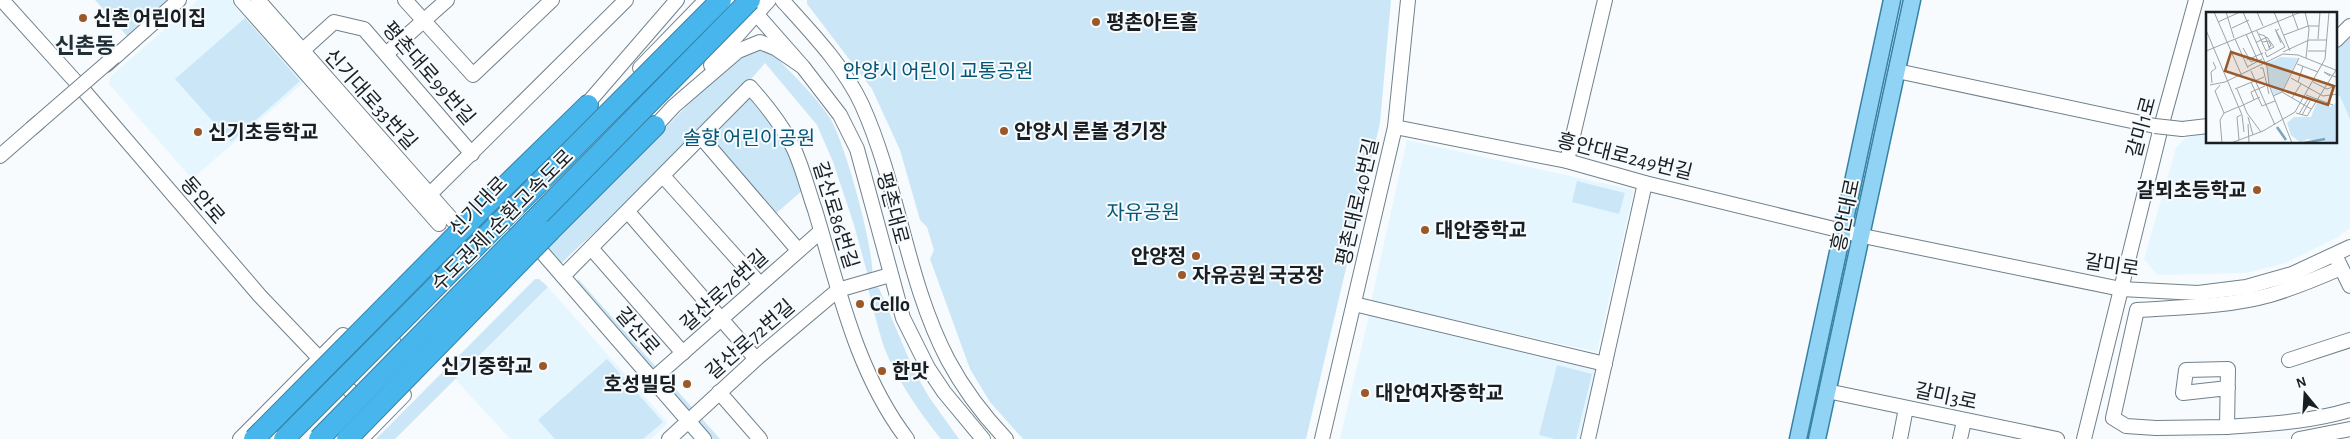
<svg xmlns="http://www.w3.org/2000/svg" width="2350" height="439" viewBox="0 0 2350 439" font-family="'Alegreya Sans','Noto Sans KR',sans-serif">
	<style>
		.built { fill: #e6f6ff }
		.green { fill: #cbe7f7 }
		.lines { fill: none; stroke-linecap: round; stroke-linejoin: round }
		.minor-casing { stroke: #71818b; stroke-width: 16 }
		.major-casing { stroke: #3781a5; stroke-width: 19 }
		.highway-casing { stroke: #3781a5; stroke-width: 22 }
		.minor { stroke: #fff; stroke-width: 14 }
		.major { stroke: #91d3f4; stroke-width: 16 }
		.highway { stroke: #47b6ec; stroke-width: 20 }
		.minor-bridge-casing { stroke: #71818b; stroke-width: 16; stroke-linecap: butt }
		.highway-bridge-casing { stroke: #3781a5; stroke-width: 22; stroke-linecap: butt }
		.minor-bridge { stroke: #fff; stroke-width: 14 }
		.highway-bridge { stroke: #47b6ec; stroke-width: 20 }
		.poi-dot { fill: #9b5828; stroke: #f7fbfd; stroke-width: 2 }
		.labels { text-anchor: middle; stroke-width: 4; stroke-linejoin: round; paint-order: stroke }
		.poi-label { font-size: 20px; font-weight: bold; fill: #181e22; stroke: #f7fbfd; text-anchor: start }
		.park-label { font-size: 20px; fill: #045677; stroke: #f7fbfd }
		.street-label { font-size: 20px; fill: #181e22; stroke: #f7fbfd }
		.quarter-label { font-size: 22px; font-weight: bold; fill: #212f37; stroke: #f7fbfd }
		.inset-river { fill: none; stroke: #7aa4bc; stroke-width: 2.5 }
		.inset-road { fill: none; stroke: #9ea3a5; stroke-width: 1 }
		.view { fill: #9b5828; fill-opacity: 0.15; stroke: #9b5828; stroke-width: 2.5 }
		.inset-edge { fill: none; stroke: #181e22; stroke-width: 2.5 }
	</style>
	<rect width="100%" height="100%" fill="#f7fbfd"/>
	<!-- built -->
	<g class="built">
		<path d="M198,0h33l73,82 -112,97 -83,-95 2,-8z"/>
		<path d="M2340,95l10,24v109l-12,9 -52,26 -40,10 -89,2 -13,-16 32,-111 8,-9 23,-8 1,11h128v-45z"/>
		<path d="M1407,140l227,50 -37,162 -226,-50z"/>
		<path d="M548,287l120,136 -17,16h-141l-55,-60z"/>
		<path d="M1369,315l231,53 -17,71h-243z"/>
	</g>
	<!-- green -->
	<g class="green">
		<path d="M95,0h76l-43,37z"/>
		<path d="M807,0h584l-11,123 -74,316h-283l-33,-37 -20,-33 -40,-110 4,-9 -7,-23 -7,-7 -20,-70 -28,-61 -65,-85z"/>
		<path d="M245,18l55,63 -69,61 -56,-63z"/>
		<path d="M2350,32v87l-10,-23 -4,1v-52z"/>
		<path d="M760,46l12,7c18,19 43,42 58,65 14,22 45,132 42,157l-4,1 -14,-51 -21,-63 -16,-37 -52,-62c-48,57 -105,108 -159,159 -15,14 -31,27 -45,42l-8,-5 -5,-12 193,-196z"/>
		<path d="M752,95c25,27 41,59 51,95l-29,25 -64,-78z"/>
		<path d="M1577,181l48,12 -6,21 -47,-12z"/>
		<path d="M535,279h4l9,8 -153,152h-19z"/>
		<path d="M579,280l141,159h-13l-133,-157z"/>
		<path d="M867,284l12,4 35,83 15,26 30,42h-18c-21,-26 -47,-63 -58,-95 -6,-19 -11,-40 -16,-60z"/>
		<path d="M607,359l56,63 -20,17h-88l-17,-19z"/>
		<path d="M1557,365l35,9 -16,65h-21l-16,-4z"/>
	</g>
	<g class="lines">
		<defs>
			<g id="minor">
				<path d="M2,0l83,92 175,204 103,108"/>
				<path d="M241,0l198,224"/>
				<path d="M258,0l197,223"/>
				<path d="M405,0l68,75 79,-75"/>
				<path d="M744,0l59,67 37,48 17,34 46,169 25,50 16,24 39,47"/>
				<path d="M782,0c28,31 62,66 80,105 37,82 44,175 86,255 15,28 36,56 58,79"/>
				<path d="M2336,40l14,-14"/>
				<path d="M302,51l32,-29 30,7 108,125"/>
				<path d="M386,54l61,-54"/>
				<path d="M106,65l73,-65"/>
				<path d="M711,65l58,-65"/>
				<path d="M640,68l66,-68"/>
				<path d="M1897,71l258,55"/>
				<path d="M581,111l96,-111"/>
				<path d="M1395,127l172,34 78,22 218,53 258,53 77,4 48,-6 46,-13 58,-27"/>
				<path d="M2182,129l26,-3"/>
				<path d="M649,133l25,-27 64,-55 22,-9 15,6 28,19"/>
				<path d="M701,137l97,113"/>
				<path d="M0,156l39,-34"/>
				<path d="M1567,161l38,-161"/>
				<path d="M663,176l97,108"/>
				<path d="M429,195l197,-195"/>
				<path d="M628,212l128,147"/>
				<path d="M591,248l92,105"/>
				<path d="M540,250l164,189"/>
				<path d="M2337,259l13,27"/>
				<path d="M563,276l187,-189c17,19 33,39 44,62 9,20 14,41 21,61 24,79 41,162 92,229"/>
				<path d="M1354,304l251,60"/>
				<path d="M407,336l96,-103"/>
				<path d="M2289,360l61,-20"/>
				<path d="M653,379l168,-148"/>
				<path d="M2228,388l-45,5 3,-23 42,-1 -1,58 -71,1 -30,-2 -13,-8 24,-108c44,-3 90,-3 133,-15 24,-7 48,-17 71,-27"/>
				<path d="M1827,391l230,48"/>
				<path d="M719,392l41,47"/>
				<path d="M2227,427c40,-3 84,-5 123,-17"/>
				<path d="M240,439l103,-104"/>
				<path d="M361,439l43,-44"/>
				<path d="M669,439l87,-80 82,-69 52,-15"/>
				<path d="M1322,439l73,-312 13,-127"/>
				<path d="M1588,439l57,-256"/>
				<path d="M1900,439l6,-31"/>
				<path d="M1960,439l4,-18"/>
				<path d="M2084,439l77,-312 35,-127"/>
				<path d="M2299,439l51,-10"/>
			</g>
			<g id="major">
				<path d="M1798,439l94,-439"/>
				<path d="M1817,439l95,-439"/>
			</g>
			<g id="highway">
				<path d="M499,192l89,-87"/>
				<path d="M550,231l105,-105"/>
			</g>
		</defs>
		<!-- minor casing -->
		<use href="#minor" class="minor-casing"/>
		<!-- major casing -->
		<use href="#major" class="major-casing"/>
		<!-- highway casing -->
		<use href="#highway" class="highway-casing"/>
		<!-- minor -->
		<use href="#minor" class="minor"/>
		<!-- major -->
		<use href="#major" class="major"/>
		<!-- highway -->
		<use href="#highway" class="highway"/>
		<defs>
			<g id="minor-bridge">
				<path d="M2155,126l27,3"/>
				<path d="M31,129l83,-72"/>
			</g>
			<g id="highway-bridge">
				<path d="M254,439l245,-247"/>
				<path d="M284,439l437,-439"/>
				<path d="M319,439l431,-439"/>
				<path d="M347,439l203,-208"/>
			</g>
		</defs>
		<!-- minor-bridge casing -->
		<use href="#minor-bridge" class="minor-bridge-casing"/>
		<!-- highway-bridge casing -->
		<use href="#highway-bridge" class="highway-bridge-casing"/>
		<!-- minor-bridge -->
		<use href="#minor-bridge" class="minor-bridge"/>
		<!-- highway-bridge -->
		<use href="#highway-bridge" class="highway-bridge"/>
	</g>
	<!-- markers -->
	<g class="poi-dot">
		<circle cx="83" cy="18" r="5"/>
		<circle cx="1096" cy="22" r="5"/>
		<circle cx="1004" cy="131" r="5"/>
		<circle cx="198" cy="132" r="5"/>
		<circle cx="2257" cy="190" r="5"/>
		<circle cx="1425" cy="230" r="5"/>
		<circle cx="1196" cy="256" r="5"/>
		<circle cx="1182" cy="275" r="5"/>
		<circle cx="860" cy="304" r="5"/>
		<circle cx="543" cy="366" r="5"/>
		<circle cx="882" cy="371" r="5"/>
		<circle cx="687" cy="384" r="5"/>
		<circle cx="1365" cy="393" r="5"/>
	</g>
	<g class="labels">
		<!-- poi labels -->
		<g class="poi-label">
			<text x="93" y="25">신촌 어린이집</text>
			<text x="1106" y="29">평촌아트홀</text>
			<text x="1014" y="138">안양시 론볼 경기장</text>
			<text x="208" y="139">신기초등학교</text>
			<text x="2247" y="197" text-anchor="end">갈뫼초등학교</text>
			<text x="1435" y="237">대안중학교</text>
			<text x="1186" y="263" text-anchor="end">안양정</text>
			<text x="1192" y="282">자유공원 국궁장</text>
			<text x="870" y="311">Cello</text>
			<text x="533" y="373" text-anchor="end">신기중학교</text>
			<text x="892" y="378">한맛</text>
			<text x="677" y="391" text-anchor="end">호성빌딩</text>
			<text x="1375" y="400">대안여자중학교</text>
		</g>
		<!-- park labels -->
		<g class="park-label">
			<text x="938" y="78">안양시 어린이 교통공원</text>
			<text x="749" y="145">솔향 어린이공원</text>
			<text x="1143" y="219">자유공원</text>
		</g>
		<!-- street labels -->
		<g class="street-label">
			<text transform="translate(429 73) rotate(49)" y="7">평촌대로99번길</text>
			<text transform="translate(371 99) rotate(48)" y="7">신기대로33번길</text>
			<text transform="translate(2141 127) rotate(-75)" y="7">갈미1로</text>
			<text transform="translate(1625 156) rotate(14)" y="7">흥안대로249번길</text>
			<text transform="translate(203 200) rotate(49)" y="7">동안로</text>
			<text transform="translate(1357 202) rotate(-77)" y="7">평촌대로40번길</text>
			<text transform="translate(478 206) rotate(-46)" y="7">신기대로</text>
			<text transform="translate(893 208) rotate(75)" y="7">평촌대로</text>
			<text transform="translate(836 215) rotate(73)" y="7">갈산로86번길</text>
			<text transform="translate(1845 215) rotate(-78)" y="7">흥안대로</text>
			<text transform="translate(502 220) rotate(-45)" y="7">수도권제1순환고속도로</text>
			<text transform="translate(2112 265) rotate(9)" y="7">갈미로</text>
			<text transform="translate(724 290) rotate(-42)" y="7">갈산로76번길</text>
			<text transform="translate(638 331) rotate(49)" y="7">갈산로</text>
			<text transform="translate(750 339) rotate(-41)" y="7">갈산로72번길</text>
			<text transform="translate(1946 396) rotate(12)" y="7">갈미3로</text>
		</g>
		<!-- quarter labels -->
		<g class="quarter-label">
			<text x="85" y="53">신촌동</text>
		</g>
	</g>
	<!-- overview -->
	<g transform="translate(2206 12)">
		<rect width="131" height="131" fill="#f7fbfd"/>
		<path d="M75,45l17,1 -17,34 -7,3 -5,-11 -2,-21zM111,90l13,5 7,-5v41l-30,-4 -6,4 -10,-8 -4,-12 7,-6h17z" fill="#cbe7f7"/>
		<path class="inset-river" d="M71,115l9,13M98,131l21,-4"/>
		<path class="inset-road" d="M8,0l27,62M20,0l8,26M37,0l24,55 2,18 23,58M51,0l6,14M68,0l16,39M86,0l6,17M99,0l4,17 -3,29M12,10l22,-10M26,16l17,-8M73,17l-3,2 5,12M0,18l36,85 2,17M40,22l12,27M53,22l6,2 5,13M78,23l24,-9h11M29,27l13,29M112,27l2,-27M50,30h1l8,-4h1l1,-1 7,10 -8,4 -5,-11 -4,-9 -1,-1M56,30l7,-1 2,5 -3,1M37,36l8,14 6,-3M0,39l95,-39M102,39h18M59,40l2,5 18,-10 -10,-18M77,40l26,-12h18M41,48l16,-7M91,52l21,8M41,55l15,-8M54,56h3l6,26M45,59l24,54M124,64l-6,-4 14,6M85,66l32,18 15,-2M45,70l11,24 13,-5M92,70l5,-16M107,70l14,7 11,-4M6,71l-1,-11 5,-4 -3,-6M4,73l15,-3 58,-28 15,1 40,16M14,73l-5,6 9,22M29,77l29,-12M31,77l10,24 14,19M76,80l29,17M100,83l27,10M67,84l9,-4 17,-34M86,86l9,-14M48,88l-3,-8 14,-6M33,95l21,-10M18,101l14,-6M90,101l11,3 29,-46M93,102l10,-17M96,103l9,-16M42,105l5,18M42,112l1,19M33,128l-2,-23 4,-2M16,131l-2,-23 4,-7M25,131l32,-12 32,-19 30,-53 4,-47"/>
		<path class="view" d="M25,40l103,34 -6,19 -103,-34z"/>
		<rect width="131" height="131" class="inset-edge"/>
	</g>
	<!-- north arrow -->
	<g transform="translate(2305 394) rotate(342)" stroke="#f7fbfd" stroke-width="4" paint-order="stroke">
	<path d="M0-4L9 19L0 12L-9 19Z" fill="#181e22"/>
	<text y="-8" font-size="14" font-weight="bold" text-anchor="middle" fill="#181e22">N</text>
	</g>
</svg>
